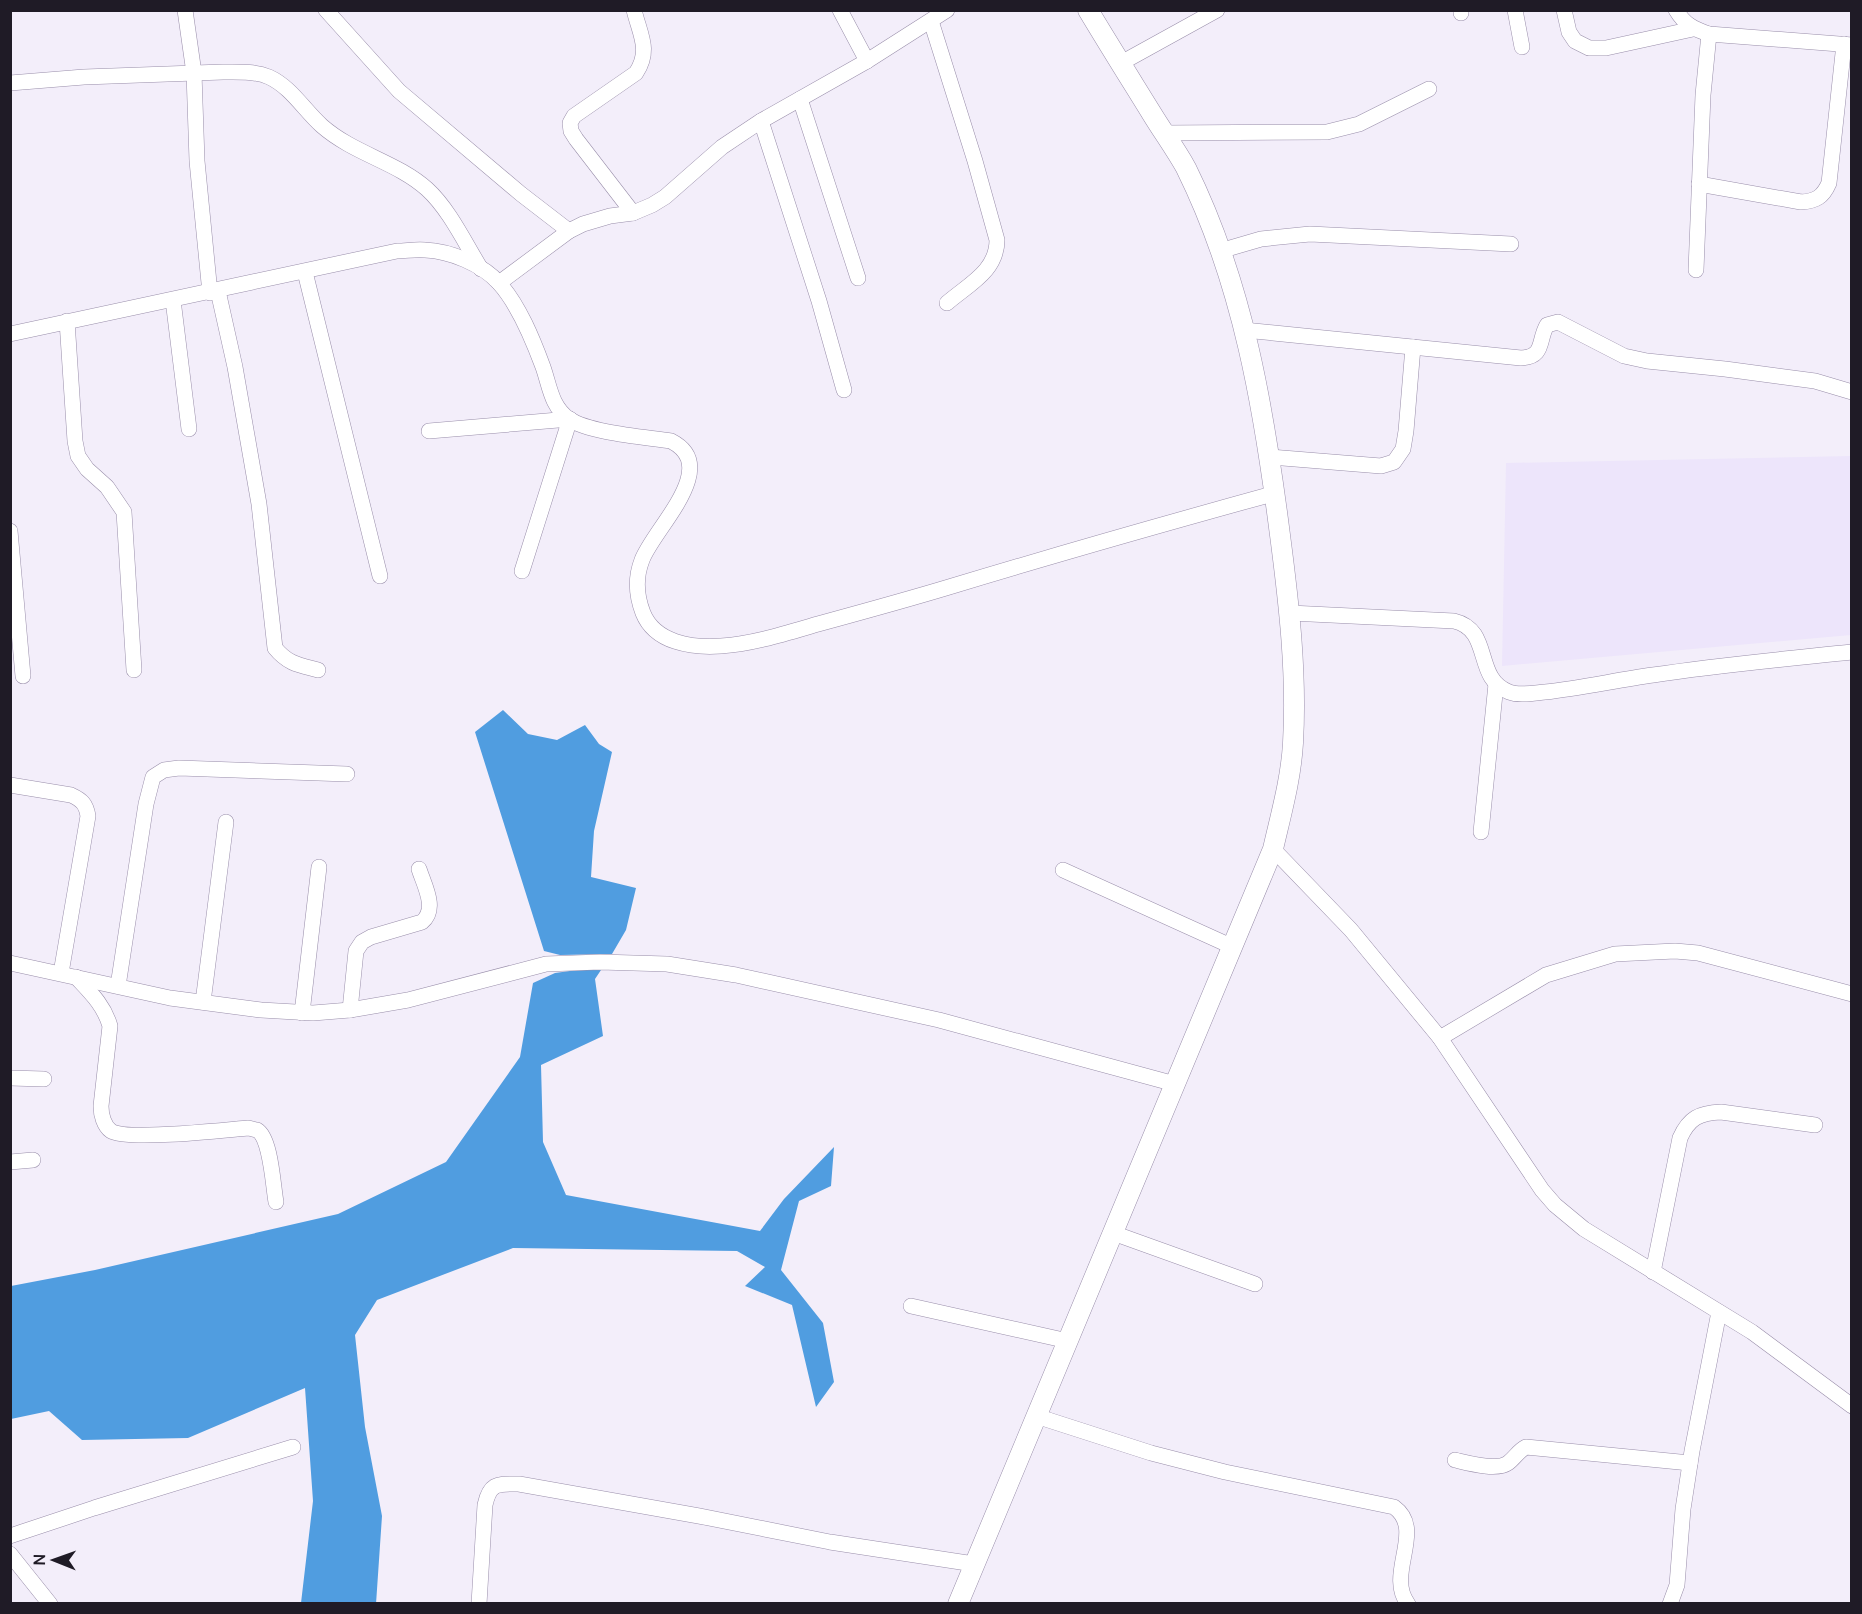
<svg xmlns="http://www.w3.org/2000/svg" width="1862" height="1614" viewBox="0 0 1862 1614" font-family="Manrope,sans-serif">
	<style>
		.built { fill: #ede5fb }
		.water { fill: #509de0 }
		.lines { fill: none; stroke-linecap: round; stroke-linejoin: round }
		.minor-casing { stroke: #998eaa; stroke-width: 16 }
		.tertiary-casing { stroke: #998eaa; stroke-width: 21 }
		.minor { stroke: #fff; stroke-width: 15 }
		.tertiary { stroke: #fff; stroke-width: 20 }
	</style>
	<rect width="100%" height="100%" fill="#f3eefa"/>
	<!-- built -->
	<path class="built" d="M1851,456v179l-349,31 4,-203z"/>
	<!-- water -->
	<g class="water">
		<path d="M503,710l25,24 29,6 28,-15 14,19 13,8 -18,79 -3,46 45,11 -10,42 -14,24 -52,1 -16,-4 -69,-219z"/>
		<path d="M577,970h24l-6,9 8,57 -62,29 2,77 23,53 194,36 24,-32 50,-52 -3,39 -32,15 -18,69 42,53 11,59 -18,25 -24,-102 -47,-19 20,-19 -28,-16 -224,-3 -136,52 -22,35 10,92 17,89 -6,88 -75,-1 12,-102 -8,-113 -117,50 -106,2 -33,-29 -38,8v-133l84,-16 243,-56 108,-52 74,-105 13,-74 22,-10z"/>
	</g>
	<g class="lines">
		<defs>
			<g id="minor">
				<path d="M185,10l9,63 3,88 13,132"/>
				<path d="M326,10l73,81 122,103 48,37"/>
				<path d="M840,10l27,51"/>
				<path d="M1461,10v3"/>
				<path d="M1515,10l7,37"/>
				<path d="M1564,10l5,22 6,9 14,7h17l87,-19"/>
				<path d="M1676,10c9,15 18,19 33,24l143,11"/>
				<path d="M931,21l44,140 22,79c0,31 -28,44 -50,63"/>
				<path d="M1121,63l96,-53"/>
				<path d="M10,83l74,-6 139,-5c15,0 32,-1 46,5 22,10 35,33 53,49 32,28 75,36 105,63 22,20 38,54 54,80"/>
				<path d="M800,99l58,179"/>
				<path d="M761,121l58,180 25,89"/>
				<path d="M1164,133l163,-1 32,-8 70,-35"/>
				<path d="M1699,184l102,18c15,-1 22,-5 28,-19l15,-139"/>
				<path d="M633,213l-57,-74 -5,-8 -1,-8 4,-7 62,-43c15,-23 4,-38 -2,-63"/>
				<path d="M1220,251l41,-12 49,-5 201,10"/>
				<path d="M1696,270l7,-175 6,-61"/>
				<path d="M305,272l75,304"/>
				<path d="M499,283l70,-52 14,-7 27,-8 23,-3 19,-8 13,-8 57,-50 39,-26 106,-60 80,-51"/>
				<path d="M218,291l17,76 24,137 16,144c13,16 24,17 43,22"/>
				<path d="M173,300l16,129"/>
				<path d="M67,321l8,120 3,15 9,13 20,18 17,25 10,158"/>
				<path d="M1244,330l277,28c24,-1 17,-18 26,-33l11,-3 66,34 23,5 78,8 90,12 37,11"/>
				<path d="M10,334l387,-83c9,0 19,-2 28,-1 25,1 57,14 74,33 20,22 34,57 44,84 7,20 8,39 26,52 21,14 76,18 102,22 51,26 -17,87 -29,119 -7,18 -6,35 1,53 12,30 49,35 78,33 32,-2 66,-13 97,-22 44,-12 88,-24 131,-37 109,-33 218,-64 327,-94"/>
				<path d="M429,431l141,-12 -48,152"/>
				<path d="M1270,457l111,9 13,-4 9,-13 3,-18 7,-84"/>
				<path d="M10,531l13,145"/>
				<path d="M1290,613l164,8c39,9 19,57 55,71 10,4 25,1 36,0 36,-4 72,-12 108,-17 66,-10 132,-16 199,-23"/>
				<path d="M10,785l61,10c11,5 15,9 17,21l-27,157"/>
				<path d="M1481,832l15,-148"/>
				<path d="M1273,849l78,81 89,108 102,152 13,15 29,24 168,103 100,74"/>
				<path d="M1063,870l170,77"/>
				<path d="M10,963l160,35 91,12 52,3 37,-3 58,-10 138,-36 54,-2 67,2 69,11 203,45 236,64"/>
				<path d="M76,977c14,15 28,28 34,49l-9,80c0,9 3,20 10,25 16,10 113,-1 137,-3 1,0 8,2 9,2 14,8 16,56 19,72"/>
				<path d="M118,986l28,-182 7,-27 11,-7 15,-2 168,6"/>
				<path d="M203,1002l23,-180"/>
				<path d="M350,1010l6,-59 6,-9 9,-5 51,-15c16,-13 2,-37 -3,-53"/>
				<path d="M302,1013l17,-146"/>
				<path d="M1440,1038l106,-63 69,-21 60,-3 23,2 154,41"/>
				<path d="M10,1078l34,1"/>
				<path d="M10,1162l23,-2"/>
				<path d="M1113,1233l142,51"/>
				<path d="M1653,1272l27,-134c9,-20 19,-25 41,-26l94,13"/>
				<path d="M911,1306l157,35"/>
				<path d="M1036,1416l115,37 74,19 169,35c32,23 -9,67 14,97"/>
				<path d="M1455,1460c13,3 42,11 53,3 7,-5 10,-12 18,-16l164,16"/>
				<path d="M10,1536l84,-28 199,-61"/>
				<path d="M10,1554l40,50"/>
				<path d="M479,1604l6,-99c5,-23 13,-21 34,-21l180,32 131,26 144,22"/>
				<path d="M1670,1604l7,-19 6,-76 9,-58 27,-139"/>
			</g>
			<path id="tertiary" d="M958,1604l315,-755c8,-35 18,-70 20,-106 4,-70 -4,-139 -13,-208 -16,-126 -37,-252 -94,-367 -10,-18 -23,-36 -34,-54 -21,-34 -43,-69 -64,-104"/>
		</defs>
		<!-- minor casing -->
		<use href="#minor" class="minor-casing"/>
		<!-- tertiary casing -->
		<use href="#tertiary" class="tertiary-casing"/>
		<!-- minor -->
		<use href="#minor" class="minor"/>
		<!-- tertiary -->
		<use href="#tertiary" class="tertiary"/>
	</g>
	<!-- border -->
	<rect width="1862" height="1614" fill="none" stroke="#1f1b26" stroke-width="24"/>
	<!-- north arrow -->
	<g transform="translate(54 1560) rotate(271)" stroke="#f3eefa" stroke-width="4.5" paint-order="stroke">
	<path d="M0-4.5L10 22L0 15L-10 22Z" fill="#1f1b26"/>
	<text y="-9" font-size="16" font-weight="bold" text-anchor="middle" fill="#1f1b26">N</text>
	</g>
</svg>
